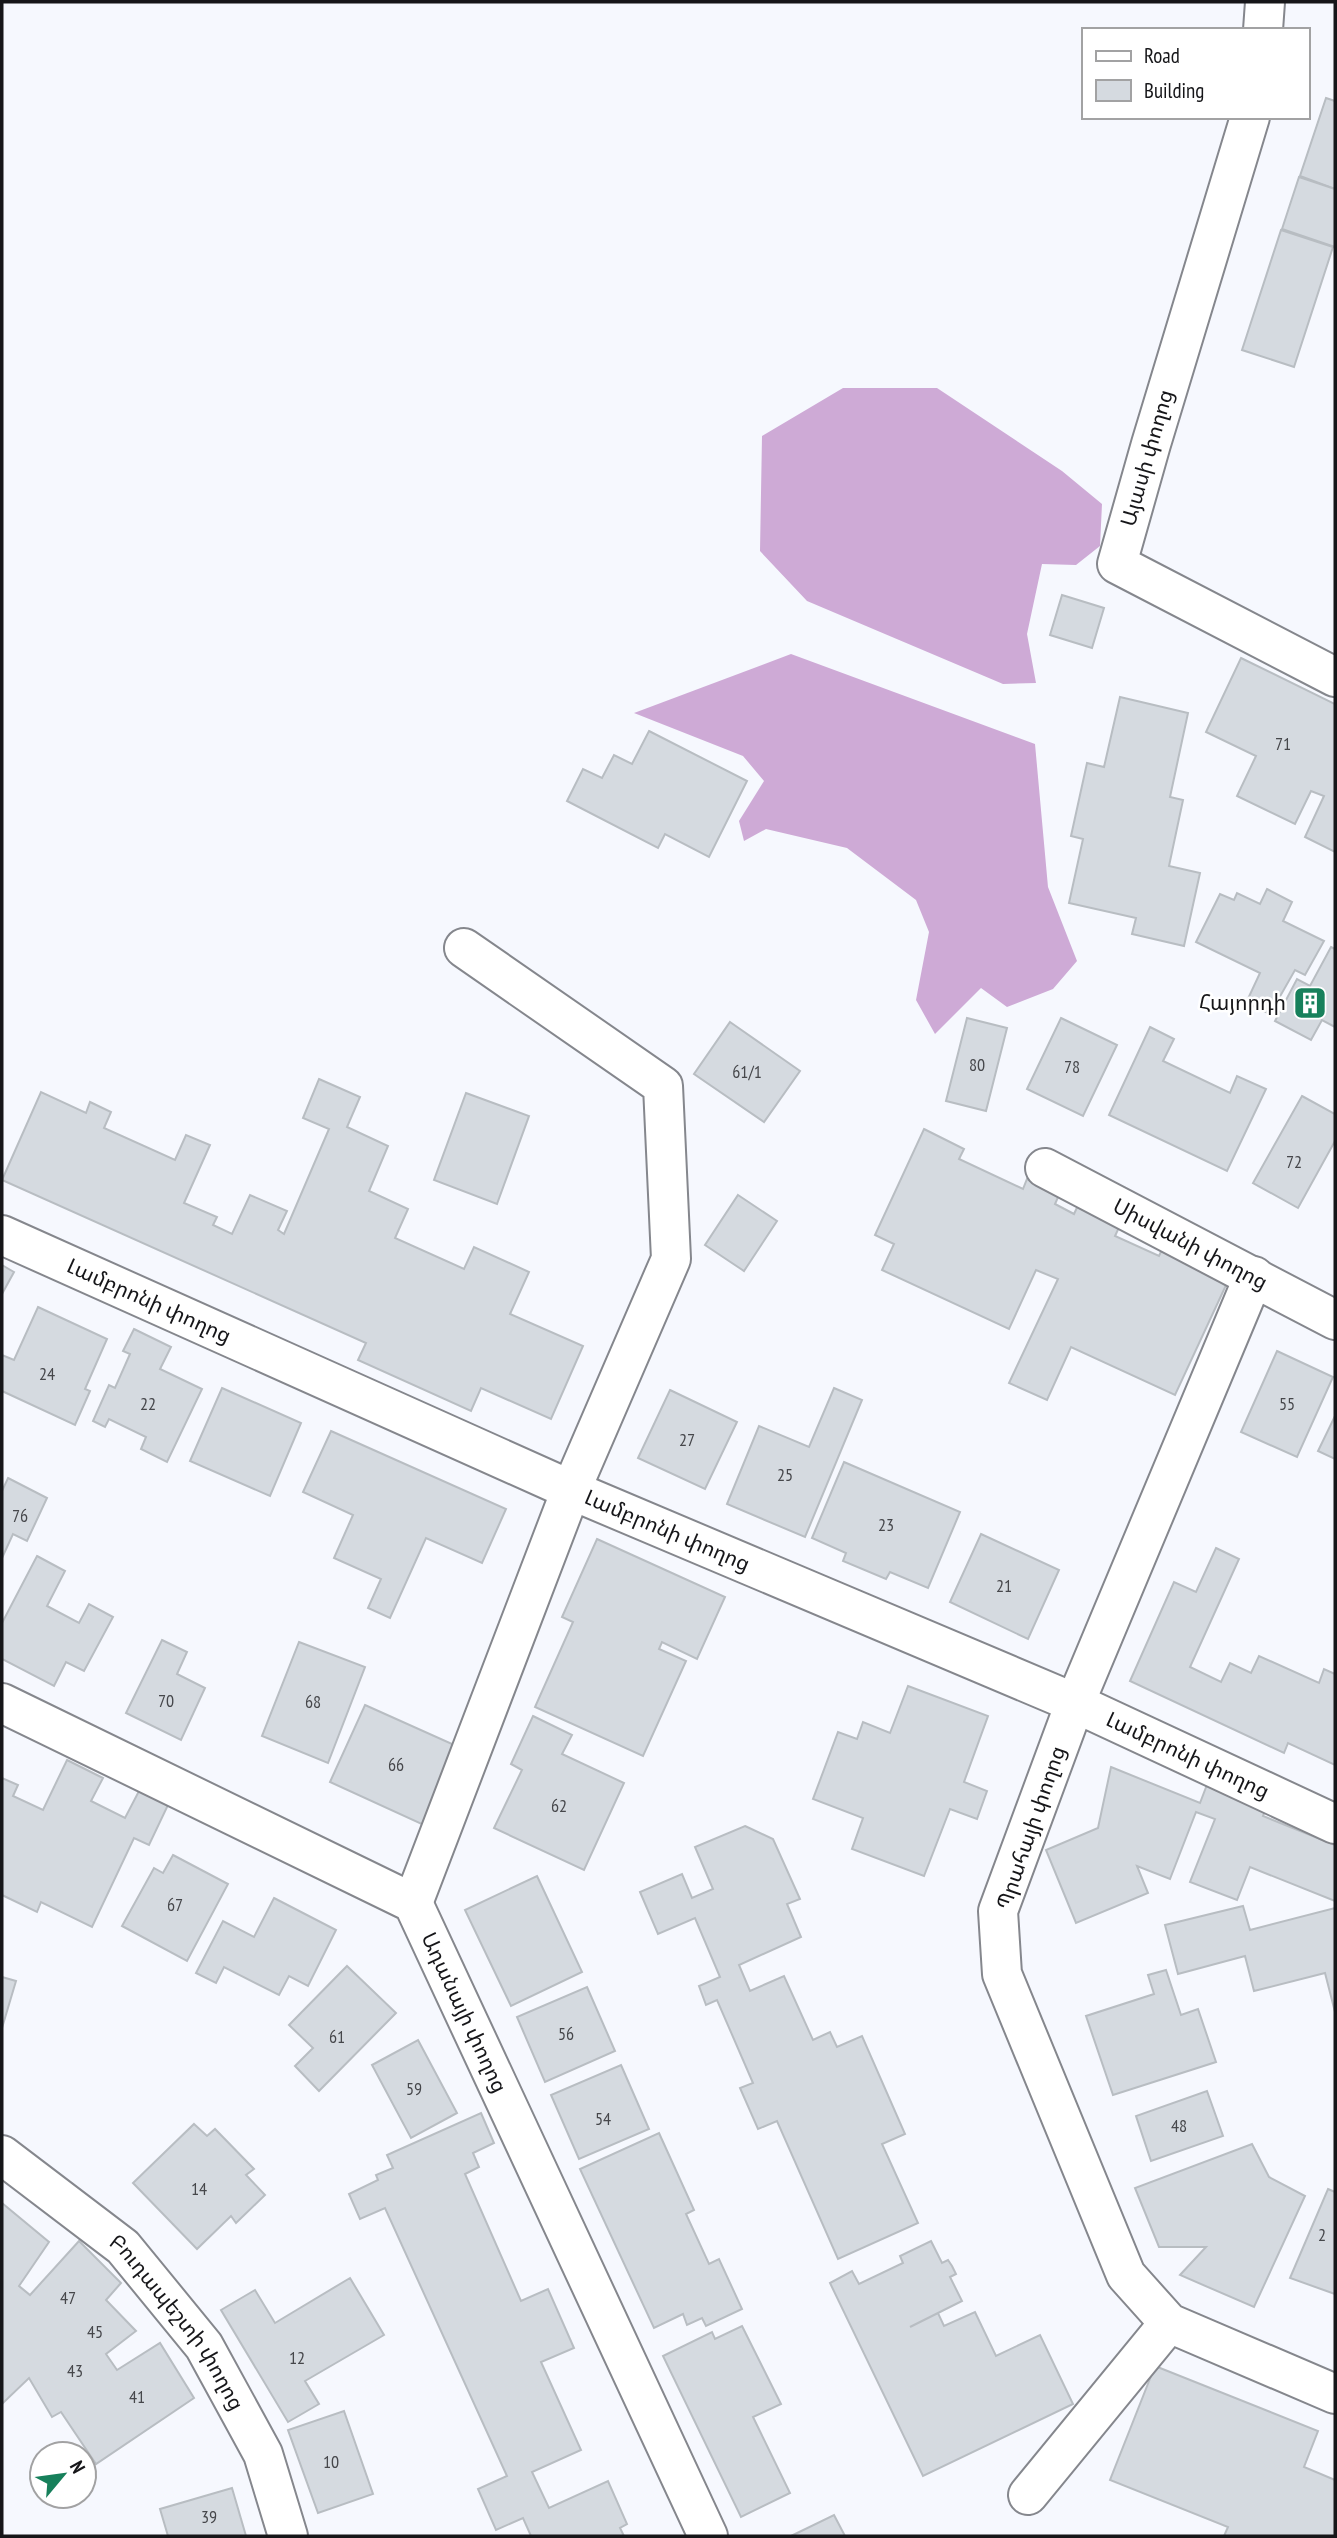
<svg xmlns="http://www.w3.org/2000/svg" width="1337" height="2538" viewBox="0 0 1337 2538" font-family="'PT Sans Narrow','Noto Sans Armenian',sans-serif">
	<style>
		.forest { fill: #ceaad6 }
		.building { fill: #d5dae0; stroke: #b8bdc2; stroke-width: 2 }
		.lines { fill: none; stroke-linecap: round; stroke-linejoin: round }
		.minor-casing { stroke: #85878d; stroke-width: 42 }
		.minor { stroke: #fff; stroke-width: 38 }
		.labels { text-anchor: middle; stroke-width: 5; stroke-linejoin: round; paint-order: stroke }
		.number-label { font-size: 18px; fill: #46474b }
		.street-label { font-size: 21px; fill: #161619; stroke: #fff }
		.poi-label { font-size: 21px; fill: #161619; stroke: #fff; text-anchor: end }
	</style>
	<rect width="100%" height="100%" fill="#f6f8fe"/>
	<!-- forest -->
	<g class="forest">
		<path d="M843,388h94l125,83 40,33 -2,42 -24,19 -34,-1 -15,70 9,49 -33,1 -196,-83 -47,-50 2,-115z"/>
		<path d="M791,654l244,90 13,143 29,74 -24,28 -46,18 -26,-19 -46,46 -19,-34 13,-68 -13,-32 -69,-52 -81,-19 -22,12 -5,-20 25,-40 -21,-25 -109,-43z"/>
	</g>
	<!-- building -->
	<g class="building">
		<path d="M1326,98l9,3v88l-35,-13z"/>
		<path d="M1299,177l36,12v58l-53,-18z"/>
		<path d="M1281,230l52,17 -39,120 -52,-17z"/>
		<path d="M1062,595l42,13 -12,40 -42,-13z"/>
		<path d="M1241,658l94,46v148l-30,-15 19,-41 -13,-5 -16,33 -58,-28 19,-40 -50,-24z"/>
		<path d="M1120,697l68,16 -18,84 13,3 -14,66 31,7 -16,73 -52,-12 4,-16 -67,-15 14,-64 -12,-3 16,-73 17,4z"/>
		<path d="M649,731l98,50 -38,76 -44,-23 -7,14 -91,-47 16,-32 19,9 12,-23 18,9z"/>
		<path d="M1267,889l25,13 -9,19 41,20 -19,34 -10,-5 -25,44 -24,-11 14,-30 -64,-31 24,-48 14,6 3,-7 23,11z"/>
		<path d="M1331,947l4,2v78l-13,-7 -11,20 -36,-19 22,-42 13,7z"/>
		<path d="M967,1018l40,10 -21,83 -40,-10z"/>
		<path d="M1061,1018l56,27 -34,71 -56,-27z"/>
		<path d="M730,1022l70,49 -36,51 -70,-48z"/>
		<path d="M1150,1027l24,12 -11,22 67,32 7,-17 29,13 -39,82 -118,-56z"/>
		<path d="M319,1079l41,18 -13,30 41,19 -19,45 39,18 -13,29 69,31 10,-22 55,25 -19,42 73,32 -32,73 -70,-31 -10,23 -113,-51 8,-17 -364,-163 39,-88 45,21 4,-11 21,10 -7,16 71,32 11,-25 24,10 -26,58 33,14 -4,8 19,9 18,-39 37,16 -9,19 6,4 45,-105 -26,-11z"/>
		<path d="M466,1093l63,23 -32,88 -63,-24z"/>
		<path d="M1302,1096l33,18v27l-37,67 -45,-25z"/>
		<path d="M924,1129l40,20 -5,10 64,30 4,-10 32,16 -4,9 19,10 6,-13 42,20 -7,15 44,20 7,-15 61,42 -52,112 -104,-48 -24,53 -38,-17 49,-104 -22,-9 -27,59 -127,-59 12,-26 -19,-9z"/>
		<path d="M738,1195l39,26 -33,50 -39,-26z"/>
		<path d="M2,1265l12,7 -12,22z"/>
		<path d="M38,1307l69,32 -22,50 5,2 -15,34 -73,-34v-36l12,5z"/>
		<path d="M134,1329l37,18 -11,22 42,20 -35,73 -26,-13 5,-12 -37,-18 -4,8 -12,-6 16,-36 6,3 15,-34 -7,-3z"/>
		<path d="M1277,1351l56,26 -36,80 -56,-25z"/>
		<path d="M222,1388l79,35 -31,73 -80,-35z"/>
		<path d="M834,1388l28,12 -57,137 -78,-33 32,-78 50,21z"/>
		<path d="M670,1390l67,32 -32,67 -67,-31z"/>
		<path d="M1335,1416v43l-17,-8z"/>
		<path d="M331,1431l175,78 -24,54 -56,-25 -36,80 -22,-10 13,-29 -47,-21 19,-43 -50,-23z"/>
		<path d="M844,1462l116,50 -32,76 -38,-16 -4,7 -43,-18 3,-8 -34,-15z"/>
		<path d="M8,1478l39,20 -20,43 -14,-7 -11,24v-67z"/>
		<path d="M981,1534l78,36 -31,69 -78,-37z"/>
		<path d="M597,1539l128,58 -28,62 -35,-17 -3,7 27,12 -43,95 -108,-49 38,-85 -11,-5z"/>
		<path d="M1216,1548l23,11 -49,108 31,15 9,-19 21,10 8,-17 60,27 5,-14 11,5v91l-47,-22 -4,10 -154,-72 44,-99 22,10z"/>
		<path d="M37,1556l28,15 -18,35 32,17 10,-19 24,13 -29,54 -18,-9 -12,24 -52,-27v-36z"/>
		<path d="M162,1640l25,12 -10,22 28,14 -24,52 -55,-27z"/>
		<path d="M299,1642l66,25 -37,96 -66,-27z"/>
		<path d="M908,1686l80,30 -24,66 23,9 -10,28 -27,-10 -26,67 -72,-27 11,-31 -50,-19 25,-67 19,7 6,-17 27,11z"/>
		<path d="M365,1705l96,43 -35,78 -96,-44z"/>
		<path d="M533,1716l39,19 -10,19 62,29 -40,87 -90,-42 28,-58 -11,-6z"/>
		<path d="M67,1760l36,18 -12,23 34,17 14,-27 29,14 -19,40 -15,-7 -42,89 -51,-25 -4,10 -35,-17v-117l16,7 -5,11 30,14z"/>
		<path d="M1111,1767l89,36 8,-21 59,24 -4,10 72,29v56l-85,-34 -13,33 -47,-18 25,-63 -19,-7 -26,67 -33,-13 11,27 -72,30 -30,-73 52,-22z"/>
		<path d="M745,1826l28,13 27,60 -13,5 14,33 -62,28 11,26 34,-15 29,64 17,-8 7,15 25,-11 43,98 -23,10 36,79 -80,36 -61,-138 -19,8 -18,-41 13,-5 -36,-83 -11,5 -7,-19 21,-9 -25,-59 -37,16 -18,-42 42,-18 10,24 21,-9 -18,-42z"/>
		<path d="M173,1855l55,29 -41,77 -65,-35 32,-58 9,5z"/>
		<path d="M537,1876l45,96 -71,34 -46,-96z"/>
		<path d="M274,1898l62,32 -28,56 -19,-10 -10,19 -55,-28 -8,16 -20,-10 27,-52 31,16z"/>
		<path d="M1243,1906l7,24 85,-22v104l-10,-39 -71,18 -9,-35 -67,18 -13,-49z"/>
		<path d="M347,1966l49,47 -77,78 -24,-25 18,-18 -24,-23z"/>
		<path d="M1166,1970l15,45 17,-6 18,53 -103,33 -27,-79 68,-22 -6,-19z"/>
		<path d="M2,1977l14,4 -14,47z"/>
		<path d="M587,1987l28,64 -70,31 -28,-65z"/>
		<path d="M418,2040l39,73 -46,25 -39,-73z"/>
		<path d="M621,2065l28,64 -70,30 -28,-64z"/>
		<path d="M1207,2091l16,45 -72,25 -15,-45z"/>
		<path d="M481,2113l13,30 -21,10 6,14 -14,7 56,127 27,-12 26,59 -33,14 40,88 -49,22 17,36 59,-27 19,43 -7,4 4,8h-93l-8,-18 -27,12 -18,-41 29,-13 -122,-268 -25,11 -11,-25 29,-14 -2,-5 17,-7 -6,-13z"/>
		<path d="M194,2124l13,12 8,-7 39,40 -8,6 19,20 -29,28 -5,-7 -34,33 -64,-66z"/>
		<path d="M659,2133l35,77 -8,4 23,50 10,-5 23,50 -36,17 -4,-8 -15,7 -4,-11 -29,14 -74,-159z"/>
		<path d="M1252,2144l17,33 36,19 -51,111 -74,-32 26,-28h-47l-24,-59z"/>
		<path d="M1328,2189l7,3v102l-45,-16z"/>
		<path d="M2,2203l47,39 -30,44 11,9 49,-54 42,42 -15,17 30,31 -30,23 11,16 43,-27 34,55 -98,66 -35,-52 -9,5 -23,-39 -27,26z"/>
		<path d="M931,2241l11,22 6,-3 4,6 4,8 -6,3 12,24 -52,26 28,-14 6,13 31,-14 21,44 44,-21 33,69 -150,72 -93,-193 22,-12 7,13 44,-21 -3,-7z"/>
		<path d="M350,2278l34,57 -79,46 14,23 -31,18 -67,-112 34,-20 20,33z"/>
		<path d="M742,2326l39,78 -28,13 37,76 -49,24 -78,-161 49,-24 3,7z"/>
		<path d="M1155,2366l163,65 -14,36 31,13v56h-111l4,-9 -118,-47z"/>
		<path d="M344,2411l29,83 -55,19 -30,-83z"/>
		<path d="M232,2488l14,48h-78l-8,-27z"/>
		<path d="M834,2515l11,21h-54z"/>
	</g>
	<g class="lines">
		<defs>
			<g id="minor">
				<path d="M1263,30l2,-28"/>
				<path d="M1250,117l-99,327 -34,120 218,113"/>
				<path id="s1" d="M1045,1168l290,152"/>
				<path id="s2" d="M2,1235l569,255 504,213 260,121"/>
				<path d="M1254,1276l-179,427 -77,208 4,63 124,301 43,48 166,71"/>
				<path id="s3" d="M2,1703l411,200 295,633"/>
				<path d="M413,1903l158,-413 100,-231 -8,-173 -199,-138"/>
				<path id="s4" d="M2,2155l121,92 81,99 59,108 25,82"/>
				<path d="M1028,2495l141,-172"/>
			</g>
		</defs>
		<!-- minor casing -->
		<use href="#minor" class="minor-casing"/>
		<!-- minor -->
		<use href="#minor" class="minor"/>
	</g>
	<!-- icons -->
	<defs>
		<symbol id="building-square" viewBox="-11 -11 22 22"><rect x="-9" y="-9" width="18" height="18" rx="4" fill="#17805b" stroke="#fff"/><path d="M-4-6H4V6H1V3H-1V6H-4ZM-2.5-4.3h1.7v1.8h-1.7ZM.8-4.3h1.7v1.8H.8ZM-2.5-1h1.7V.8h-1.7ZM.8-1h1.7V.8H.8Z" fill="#fff"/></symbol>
	</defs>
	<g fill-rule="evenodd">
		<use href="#building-square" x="1291" y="984" width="38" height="38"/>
	</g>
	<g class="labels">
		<!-- number labels -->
		<g class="number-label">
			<text x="1283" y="750">71</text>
			<text x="977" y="1071">80</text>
			<text x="1072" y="1073">78</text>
			<text x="747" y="1078">61/1</text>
			<text x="1294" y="1168">72</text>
			<text x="47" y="1380">24</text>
			<text x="148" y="1410">22</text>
			<text x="1287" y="1410">55</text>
			<text x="687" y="1446">27</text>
			<text x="785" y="1481">25</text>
			<text x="20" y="1522">76</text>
			<text x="886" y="1531">23</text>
			<text x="1004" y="1592">21</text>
			<text x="166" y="1707">70</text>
			<text x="313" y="1708">68</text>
			<text x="396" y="1771">66</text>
			<text x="559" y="1812">62</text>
			<text x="175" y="1911">67</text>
			<text x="566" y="2040">56</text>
			<text x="337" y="2043">61</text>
			<text x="414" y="2095">59</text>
			<text x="603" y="2125">54</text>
			<text x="1179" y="2132">48</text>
			<text x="199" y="2195">14</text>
			<text x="1322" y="2241">2</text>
			<text x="68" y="2304">47</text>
			<text x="95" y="2338">45</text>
			<text x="297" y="2364">12</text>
			<text x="75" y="2377">43</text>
			<text x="137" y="2403">41</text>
			<text x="331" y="2468">10</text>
			<text x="209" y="2523">39</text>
		</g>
		<!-- street labels -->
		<g class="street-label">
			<text transform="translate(1147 458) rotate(-74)" y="7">Այասի փողոց</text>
			<text dy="7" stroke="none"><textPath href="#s1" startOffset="164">Սիսվանի փողոց</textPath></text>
			<text dy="7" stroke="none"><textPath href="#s2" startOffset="161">Լամբրոնի փողոց</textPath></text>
			<text dy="7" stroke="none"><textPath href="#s2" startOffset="728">Լամբրոնի փողոց</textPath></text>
			<text dy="7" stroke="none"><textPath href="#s2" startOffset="1295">Լամբրոնի փողոց</textPath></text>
			<text transform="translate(1031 1828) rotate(-71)" y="7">Պրահայի փողոց</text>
			<text dy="7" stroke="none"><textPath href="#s3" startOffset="578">Ադանայի փողոց</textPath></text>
			<text dy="7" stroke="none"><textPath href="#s4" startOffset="245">Բուդապեշտի փողոց</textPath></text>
		</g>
		<!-- poi labels -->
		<g class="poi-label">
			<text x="1286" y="1010">Հայորդի</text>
		</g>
	</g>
	<!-- border -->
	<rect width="1337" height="2538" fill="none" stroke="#161619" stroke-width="7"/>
	<!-- legend -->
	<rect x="1082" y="28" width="228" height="91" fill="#ffffff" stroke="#a2a2a3" stroke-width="2"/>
	<rect x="1096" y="51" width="35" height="10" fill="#ffffff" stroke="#a2a2a3" stroke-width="2"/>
	<text x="1144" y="63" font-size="21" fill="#161619">Road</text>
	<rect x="1096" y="80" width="35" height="21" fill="#d5dae0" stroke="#a2a2a3" stroke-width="2"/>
	<text x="1144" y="98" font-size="21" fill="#161619">Building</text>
	<!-- north arrow -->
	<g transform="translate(63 2475) rotate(61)"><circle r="33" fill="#ffffff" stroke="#a2a2a3" stroke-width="2"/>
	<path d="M0-5L12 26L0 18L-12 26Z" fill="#17805b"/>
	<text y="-10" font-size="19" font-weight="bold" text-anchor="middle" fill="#161619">N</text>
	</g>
</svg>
